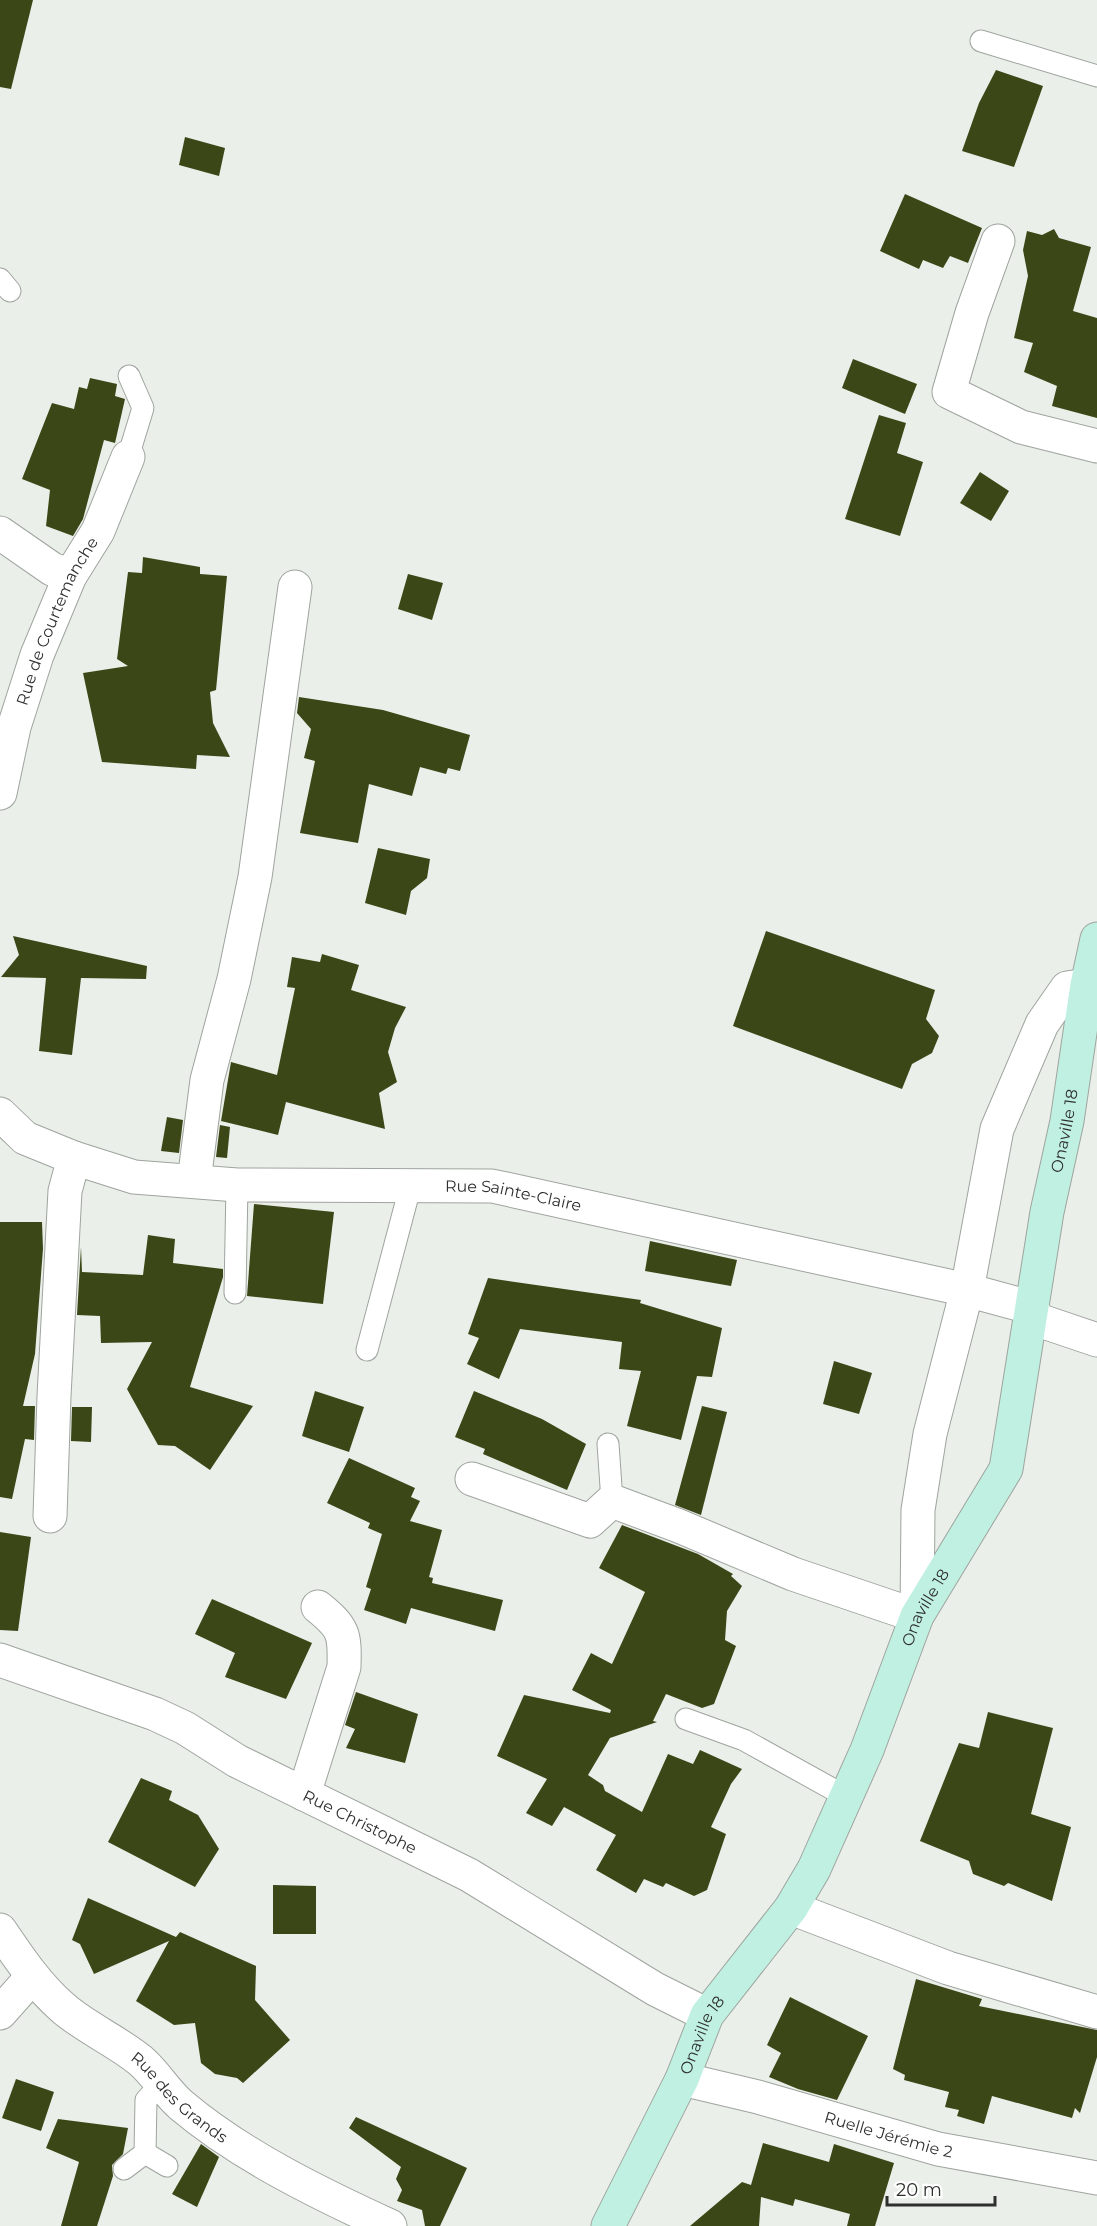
<svg xmlns="http://www.w3.org/2000/svg" width="1097" height="2226" viewBox="0 0 1097 2226" font-family="Montserrat,sans-serif">
	<style>
		.building { fill: #3c4717 }
		.lines { fill: none; stroke-linecap: round; stroke-linejoin: round }
		.lane-casing { stroke: #9ea49e; stroke-width: 23 }
		.street-casing { stroke: #9ea49e; stroke-width: 35 }
		.secondary-casing { stroke: #9ea49e; stroke-width: 35 }
		.lane { stroke: #fff; stroke-width: 21 }
		.street { stroke: #fff; stroke-width: 33 }
		.secondary { stroke: #c0f0e1; stroke-width: 33 }
		.labels { text-anchor: middle; stroke-width: 6; stroke-linejoin: round; paint-order: stroke }
		.street-label { font-size: 16px; fill: #2e302e; stroke: #fff }
	</style>
	<rect width="100%" height="100%" fill="#eaefe9"/>
	<!-- building -->
	<g class="building">
		<path d="M0,0h33l-22,89 -11,-2z"/>
		<path d="M996,70l47,16 -29,81 -52,-16 17,-48z"/>
		<path d="M185,137l40,11 -6,28 -40,-11z"/>
		<path d="M905,194l77,34 -14,35 -18,-7 -7,12 -20,-8 -4,9 -39,-18z"/>
		<path d="M1054,229l5,9 32,9 -18,64 24,7v100l-45,-12 5,-20 -33,-14 9,-29 -19,-5 14,-62 -5,-26 4,-19 15,4z"/>
		<path d="M853,359l64,25 -12,30 -63,-26z"/>
		<path d="M90,378l27,6 -2,12 10,3 -10,44 -11,-3 -21,79 -10,17 -27,-10 4,-36 -28,-11 30,-76 22,6 5,-22 8,2z"/>
		<path d="M879,415l27,8 -9,30 26,9 -23,74 -55,-17z"/>
		<path d="M980,472l29,19 -18,30 -31,-18z"/>
		<path d="M143,557l57,10v7l27,2 -11,114 -6,2 3,31 17,34 -33,-2 -1,14 -94,-7 -19,-89 45,-7 -11,-7 11,-87 14,1z"/>
		<path d="M408,574l35,9 -11,37 -34,-11z"/>
		<path d="M299,697l84,13 87,25 -10,36 -12,-3 -2,6 -26,-7 -8,29 -43,-12 -11,59 -58,-10 15,-72 -11,-3 7,-29 -14,-16z"/>
		<path d="M378,848l52,11 -3,19 -16,13 -5,24 -41,-12z"/>
		<path d="M766,931l169,59 -9,29 13,17 -7,17 -20,11 -10,25 -169,-63z"/>
		<path d="M13,936l134,30 -1,13 -65,-1 -9,77 -33,-4 7,-73 -45,-1 18,-22z"/>
		<path d="M322,954l37,11 -8,25 55,17 -11,21 -7,24 9,30 -18,11 6,36 -99,-27 -8,33 -57,-14 10,-59 46,13 18,-87 -8,-1 5,-30 28,5z"/>
		<path d="M167,1117l16,3 -4,33 -18,-2z"/>
		<path d="M220,1125l10,2 -3,31 -11,-1z"/>
		<path d="M254,1204l80,8 -11,92 -76,-8z"/>
		<path d="M0,1222h42l1,27 -8,105 -12,52h12l-1,34 -9,-1 -13,60 -12,-2z"/>
		<path d="M148,1235l27,4 -2,24 50,6v8l-33,110 63,19 -43,64 -35,-24 -17,-1 -31,-56 25,-47 -51,1 -1,-27 -23,-1 4,-68 1,25 61,3z"/>
		<path d="M650,1241l87,19 -6,26 -86,-15z"/>
		<path d="M488,1278l153,22 -1,3 82,25 -10,49 -15,-1 -16,64 -54,-14 14,-55 -22,-2 3,-27 -102,-13 -21,50 -32,-15 12,-26 -11,-4z"/>
		<path d="M834,1361l38,12 -13,41 -36,-10z"/>
		<path d="M315,1391l49,16 -15,45 -47,-16z"/>
		<path d="M474,1391l68,28 44,25 -19,46 -84,-36 2,-5 -30,-12z"/>
		<path d="M702,1406l25,6 -26,103 -26,-10z"/>
		<path d="M72,1407h20l-1,35 -20,-1z"/>
		<path d="M349,1458l66,30 -4,9 9,4 -10,20 32,9 -13,47 4,1 -1,5 71,17 -8,31 -84,-23 -5,16 -42,-14 7,-21 -5,-2 16,-53 -14,-6 2,-5 -43,-20z"/>
		<path d="M622,1525l76,29 35,20 -2,2 11,10 -15,25 -2,29 11,6 -22,58 -12,4 -36,-14 -13,27 4,1 -47,16 -22,37 15,10 2,6 37,21 26,-58 25,10 7,-14 42,19 -11,15 -20,43 15,7 -19,56 -13,6 -28,-13 -3,4 -19,-8 -8,14 -40,-23 20,-35 -52,-28 -12,19 -26,-13 21,-34 -50,-23 27,-61 86,18 1,-3 -39,-20 19,-37 21,11 33,-72 -46,-24z"/>
		<path d="M0,1532l31,5 -13,94 -18,-1z"/>
		<path d="M212,1599l100,44 -26,56 -61,-22 10,-24 -40,-19z"/>
		<path d="M356,1692l62,22 -13,49 -59,-15 9,-19 -10,-4z"/>
		<path d="M988,1712l65,16 -22,86 40,13 -19,74 -44,-18 -4,3 -31,-12 -4,-13 -49,-20 39,-98 20,5z"/>
		<path d="M141,1778l31,13 -3,9 29,15 21,34 -24,38 -87,-45z"/>
		<path d="M273,1885l43,1v48h-43z"/>
		<path d="M88,1898l88,39 4,-5 76,34 -1,34 35,40 -47,43 -6,-5 -22,-4 -14,-11 -6,-40 -21,2 -38,-24 33,-60 -75,33 -14,-30 -8,-4z"/>
		<path d="M916,1979l66,20 -3,7 118,24v27l-17,56 -5,-5 -3,10 -80,-22 -8,28 -27,-8 2,-6 -14,-3 4,-15 -45,-12 1,-5 -12,-6z"/>
		<path d="M790,1997l78,39 -31,64 -39,-11 -29,-12 12,-24 -14,-8z"/>
		<path d="M16,2079l38,13 -13,39 -39,-13z"/>
		<path d="M356,2117l111,51 -27,58h-15l-3,-16 -25,-9 5,-11 -6,-11 5,-12 -52,-39z"/>
		<path d="M58,2119l70,9 -5,26 -11,11 1,11 -16,50h-36l18,-64 -33,-14z"/>
		<path d="M763,2143l66,19 5,-18 60,19 -19,63h-28l3,-12 -55,-15 -2,7 -32,-9 -2,29h-69l52,-44 9,3z"/>
		<path d="M201,2144l18,13 -22,50 -25,-13z"/>
	</g>
	<g class="lines">
		<defs>
			<g id="lane">
				<path d="M981,41l116,35"/>
				<path d="M0,279l10,12"/>
				<path d="M128,457l15,-49 -14,-32"/>
				<path d="M235,1293l2,-108"/>
				<path d="M367,1350l44,-166"/>
				<path d="M608,1444l4,57"/>
				<path d="M686,1719l58,21 101,56"/>
				<path d="M145,2153l22,13"/>
				<path d="M124,2169l21,-16 1,-53 15,-16"/>
			</g>
			<g id="street">
				<path d="M998,241l-26,72 -23,79 72,35 76,19"/>
				<path d="M0,533l52,36 18,7"/>
				<path id="s1" d="M0,793l14,-66 23,-72 33,-79 28,-45 30,-74"/>
				<path id="s2" d="M0,1114l25,24 49,20 60,19 103,8 255,1 475,104 66,18"/>
				<path d="M194,1181l13,-101 27,-101 21,-102 40,-290"/>
				<path d="M1032,1318l65,22"/>
				<path d="M472,1479l118,42 22,-20 67,25 114,48 124,42 1,-106 12,-76 37,-144 30,-161 45,-105 25,-36 20,-3"/>
				<path d="M50,1516l4,-120 11,-205 9,-33"/>
				<path id="s3" d="M0,1660l155,54 30,14 52,33 232,114 186,114 52,26"/>
				<path d="M304,1794l40,-127c1,-33 0,-39 -26,-60"/>
				<path d="M791,1908l157,60 149,44"/>
				<path id="s4" d="M0,1930c19,28 37,55 62,77 22,20 55,34 79,54 15,13 25,31 40,44 59,50 139,89 209,121"/>
				<path d="M0,2013l32,-36"/>
				<path id="s5" d="M682,2079l76,18 180,52 159,29"/>
			</g>
			<g id="secondary">
				<path id="s6" d="M608,2226l74,-147 25,-64 84,-107 23,-39 53,-119 50,-134 89,-147 41,-257 20,-91 20,-136 10,-46"/>
			</g>
		</defs>
		<!-- lane casing -->
		<use href="#lane" class="lane-casing"/>
		<!-- street casing -->
		<use href="#street" class="street-casing"/>
		<!-- secondary casing -->
		<use href="#secondary" class="secondary-casing"/>
		<!-- lane -->
		<use href="#lane" class="lane"/>
		<!-- street -->
		<use href="#street" class="street"/>
		<!-- secondary -->
		<use href="#secondary" class="secondary"/>
	</g>
	<g class="labels">
		<!-- street labels -->
		<g class="street-label">
			<text dy="6" stroke="none"><textPath href="#s1" startOffset="182">Rue de Courtemanche</textPath></text>
			<text dy="6" stroke="none"><textPath href="#s6" startOffset="1203">Onaville 18</textPath></text>
			<text dy="6" stroke="none"><textPath href="#s2" startOffset="531">Rue Sainte-Claire</textPath></text>
			<text dy="6" stroke="none"><textPath href="#s6" startOffset="699">Onaville 18</textPath></text>
			<text dy="6" stroke="none"><textPath href="#s3" startOffset="396">Rue Christophe</textPath></text>
			<text dy="6" stroke="none"><textPath href="#s6" startOffset="213">Onaville 18</textPath></text>
			<text dy="6" stroke="none"><textPath href="#s4" startOffset="248">Rue des Grands</textPath></text>
			<text dy="6" stroke="none"><textPath href="#s5" startOffset="214">Ruelle Jérémie 2</textPath></text>
		</g>
	</g>
	<!-- scale -->
	<path d="M887 2196v9h108v-9" fill="none" stroke="#2e302e" stroke-width="3"/>
	<text x="896" y="2196" font-size="18" fill="#2e302e" stroke="#ffffff" stroke-width="4.5" paint-order="stroke">20 m</text>
</svg>
